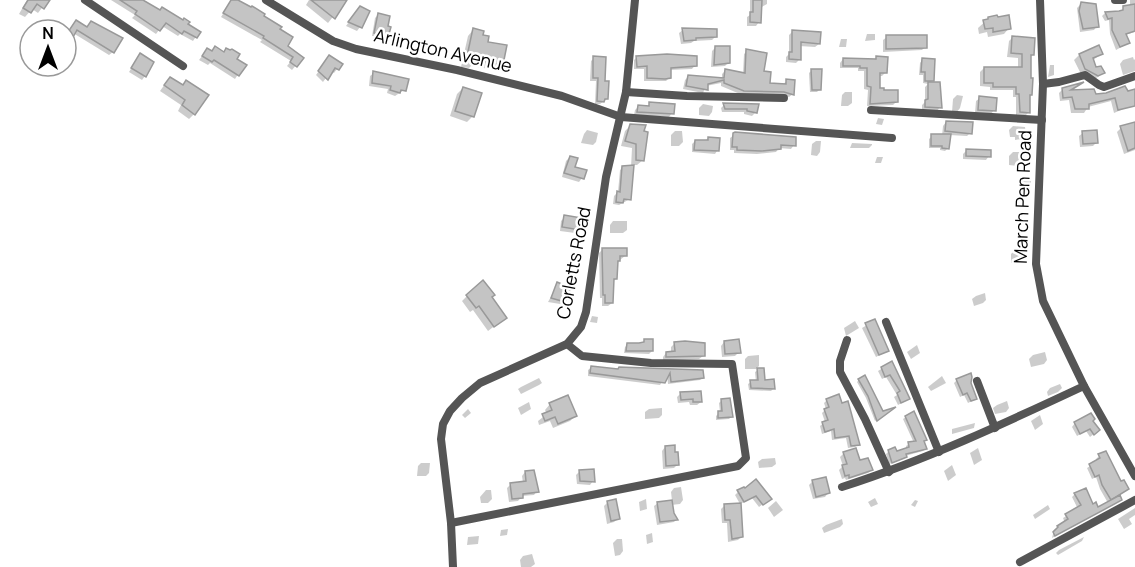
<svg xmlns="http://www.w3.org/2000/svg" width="1135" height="567" viewBox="0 0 1135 567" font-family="Manrope,sans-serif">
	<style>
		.shadow { fill: #0003 }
		.building { fill: #c4c4c4; stroke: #999; stroke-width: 1.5 }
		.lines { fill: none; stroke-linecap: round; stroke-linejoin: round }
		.minor { stroke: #555; stroke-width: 8 }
		.labels { text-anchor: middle; stroke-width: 5; stroke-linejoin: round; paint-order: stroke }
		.street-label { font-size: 18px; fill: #000; stroke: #fff }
	</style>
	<rect width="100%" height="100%" fill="#fff"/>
	<!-- shadow -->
	<g class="shadow">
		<path d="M27,0h21l-10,13 -6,-4 -7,8 -6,-3z"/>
		<path d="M111,0h29l59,32 -6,9 -13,-7 -2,2 -16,-10 -6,8 -24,-16 3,-3z"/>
		<path d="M232,0h3l27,17 16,13 8,16 16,12 -10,12 -5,-4 4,-5 -31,-19 2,-2 -41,-23z"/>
		<path d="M309,0h37l-18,23 -22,-18z"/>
		<path d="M750,0h17v4l-7,4 -1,14 -3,4h-9v-9l3,-2z"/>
		<path d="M1130,0h5v32l-10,3 4,8 -13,7 -6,-16 -1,-14 -4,1 -3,-5 3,-3 15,-1 4,-4 6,-2z"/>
		<path d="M1080,5l17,21 -3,4 -14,2 -3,-24z"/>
		<path d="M356,12l4,15 -3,4 -11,-5z"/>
		<path d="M378,15l8,13 2,5 -4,4 -12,-1 3,-18z"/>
		<path d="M989,18l20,10 -5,6 -16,3 -1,-5 -8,2 -1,-6z"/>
		<path d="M73,26l40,26 -4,3 -36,-22 -7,8v-5z"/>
		<path d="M473,30l9,6 20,28 -6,6 -25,-4 -2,2 -8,-1 7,-31z"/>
		<path d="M683,30l32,7 -3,3 -18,1 -3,2 -10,1 -2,-11z"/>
		<path d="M792,32l27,12 -4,3 -16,-1 1,13 -4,4 -10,-1v-5l3,-3v-19z"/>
		<path d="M867,34h8v6l-10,1z"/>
		<path d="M887,37l38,10 -3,3 -39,2v-12z"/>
		<path d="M1013,37l19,18 -2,2 -1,55 -4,4h-9v-19h-3v-7h-23v-3l-10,-1v-14l4,-4 34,1v-11l-11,-1 2,-16z"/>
		<path d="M841,39h6l-1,8h-7z"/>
		<path d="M215,48l29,17 -9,14 -25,-16 -2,2 -9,-5 8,-10 4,2z"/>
		<path d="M715,48l13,15 -3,3 -14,1 1,-16z"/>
		<path d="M747,51l22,33h14l4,-3 6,13 -4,3 -9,-3h-40l-19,-8v-3l-15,3 -3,7 -20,-4 2,-9 4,-4 33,3v-5l4,-4 17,4 1,-20z"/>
		<path d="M1101,54l-9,7 3,8 8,3 -5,5 -6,3 -11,-6 -7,-14 5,-5z"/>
		<path d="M329,57l12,7 -7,9 -3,-2 -8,11 -7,-7z"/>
		<path d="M637,57l58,8 -3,4 -23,1v8l-3,3h-22v-12h-10v-9z"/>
		<path d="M1133,57l1,3 1,-1v12l-12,4 -3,-11 3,-4z"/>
		<path d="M594,58l10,25 3,16 -7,5h-5l1,-23h-6l1,-20z"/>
		<path d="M877,58l9,14 -4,4h-4v13l18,13 -3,3 -26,1 1,-16 -4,-1v-18h-6v-3h-18v-5l3,-4 31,1z"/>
		<path d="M137,59l8,17 -3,4 -13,-8z"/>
		<path d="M922,60l10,21 -2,2 10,24 -3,4 -15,-1v-5l3,-3v-15l3,-3 -5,-1v-8h-4l1,-12z"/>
		<path d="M1050,65h4v10l-6,2z"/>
		<path d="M811,71l9,18 -3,3h-7l-1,-19z"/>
		<path d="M374,73l30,17 -9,6 -8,-3 1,-4 -19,-3 1,-10z"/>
		<path d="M165,84l17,2 12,28 -5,5 -11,-8 3,-6 -21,-14z"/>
		<path d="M463,88l10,28 -6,6 -17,-6 7,-22z"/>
		<path d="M1063,89l32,6 32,-2 8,-3v14l-21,9 -3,-12 -23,6 -4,6h-13l-2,-13 -9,1 -1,-8z"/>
		<path d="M845,92h7v11l-4,3h-7l1,-11z"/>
		<path d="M957,95l6,1 -3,12 -3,4h-5l1,-13z"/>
		<path d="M980,98l14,12 -3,4 -16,-1 1,-12z"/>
		<path d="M650,104l22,9 -3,4 -35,-2 1,-5 3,-3h9z"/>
		<path d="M703,104l10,2 -1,6 -3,4 -10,-1v-7z"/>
		<path d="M724,105h33l-1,7 -4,4 -8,-2v-2h-22l-1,-4z"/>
		<path d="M878,118l6,1 -2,6 -6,-1z"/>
		<path d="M946,122l24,11 -3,3 -18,-1 -1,13 -3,3 -5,-1v-2h-11v-9l3,-3h10l1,-10z"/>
		<path d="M1135,123v27l-11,4 -7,-22 4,-4z"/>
		<path d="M630,126l13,34 -6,5h-5l-2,34 -11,6 -6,-1 1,-8 4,-4 2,-22 3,-3h8l1,-19 -11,-2 4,-15z"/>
		<path d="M1013,126l12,1 1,8 -4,4 -7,1v-3h-5l-1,-7z"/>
		<path d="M587,130l11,3 -2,9 -3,3 -12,-2 3,-9z"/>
		<path d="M675,131h7l1,11 -4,4h-8v-11z"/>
		<path d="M1083,133l13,10 -3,3 -13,1 -1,-11z"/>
		<path d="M734,135l60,10 -3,4 -12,-1 -3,4 -19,2 -23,-1v-3h-4v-12z"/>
		<path d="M708,138l9,13 -2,3 -23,-2v-8l3,-3h10z"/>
		<path d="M816,141h5l-1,11 -3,4 -6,-1 1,-11z"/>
		<path d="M852,143l20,1v1l-3,3h-19z"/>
		<path d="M967,150l22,6 -3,4 -23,-1v-5z"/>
		<path d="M1013,152h9l1,10 -4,4 -10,-1v-9z"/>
		<path d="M570,157l3,11 9,10 -3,4 -17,-5 4,-16z"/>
		<path d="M877,157h6l-2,6h-6z"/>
		<path d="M1022,179l9,1v7l-4,4h-9v-8z"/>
		<path d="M565,217l14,12 -4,4 -15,-2 1,-10z"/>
		<path d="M613,221h14v9l-4,3h-13v-8z"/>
		<path d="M603,249l22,7 -9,7v16l-4,3v21l-4,3h-6v-8h-2l-1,-45z"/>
		<path d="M1015,250h9v9l-3,4h-10v-9z"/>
		<path d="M558,284l6,17 -4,3 -12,-2z"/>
		<path d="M985,293l1,7 -3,3 -9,3 -2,-7 4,-3z"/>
		<path d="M467,296l23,1 15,21 -17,13 -15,-21 -3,2 -8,-11z"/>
		<path d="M592,316l6,1 -1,6 -7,-1z"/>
		<path d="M855,321l4,7 -13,8 -2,-8z"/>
		<path d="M874,321l13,30 -11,6 -14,-29z"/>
		<path d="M645,340l7,11 -3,3 -25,-1 1,-6 3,-3h13z"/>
		<path d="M724,342l15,10 -4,4 -13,1 -1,-11z"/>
		<path d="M674,344l29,12 -4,3 -36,1v-3l3,-4h5v-6z"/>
		<path d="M917,345l3,8 -9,6 -4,-7z"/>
		<path d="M1045,352l2,8 -3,4 -13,3 -2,-8 4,-4z"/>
		<path d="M759,355v11l-3,3h-11v-10l3,-3z"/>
		<path d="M891,363l18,36 -11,6 -4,-8 3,-2 -11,-18 -4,2 -4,-8z"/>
		<path d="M592,367l25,3 85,1 1,6 -3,3 -32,4 -1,-9 -7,10 -72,-9v-6z"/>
		<path d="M758,370l6,11 10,7 -3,3 -22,-1 -1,-6 3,-2h5l-1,-10z"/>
		<path d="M942,376l4,7 -15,8 -3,-4z"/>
		<path d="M539,378l3,5 -3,2 -18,9 -3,-5 3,-2z"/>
		<path d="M859,380l23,32 8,-2 -15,11 -9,-23 -9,-16z"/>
		<path d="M957,380l12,3 6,15 -3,3 -4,2 -4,-8 -4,2 -6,-14z"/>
		<path d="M1060,384l2,4 -4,4 -10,4 -1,-4 3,-4z"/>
		<path d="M680,394l21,8 -4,3h-7l-1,-3 -11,1 -1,-6z"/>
		<path d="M722,400l10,16 -3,3 -13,1v-4l4,-4 -1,-9z"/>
		<path d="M827,400l32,44 -4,3 -7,1 -2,-10 -14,2 -1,-9 -9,3 -2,-8 5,-4 -3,-9 4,-4 -2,-6z"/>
		<path d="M1007,401l2,7 -3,4 -11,2 -2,-6 4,-3z"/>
		<path d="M529,402l2,7 -10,6 -3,-7z"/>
		<path d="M550,404l25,12 -5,5 -17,7 -3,-7 -11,4 -1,-4 9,-7 -2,-4z"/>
		<path d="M662,408v7l-3,3 -14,1v-7l4,-3z"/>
		<path d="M468,409l3,4 -6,5 -3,-3z"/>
		<path d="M1040,415l3,9 -8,6 -4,-9z"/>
		<path d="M906,417l19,32 -2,2 -18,5 -2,3 -14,5 -3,-10 3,-3 7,2 10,-4v-3l3,-2 5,-1 -11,-24z"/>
		<path d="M1091,421l4,12 -5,4 -4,-6 -9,5 -5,-9 3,-4z"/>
		<path d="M975,423l-1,5 -22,6v-5z"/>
		<path d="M665,447l12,18 -3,3 -11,1 -1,-18z"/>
		<path d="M978,448l4,12 -8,5 -4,-12z"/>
		<path d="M844,453l15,9 13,7 -4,4 -22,7 -1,-2 -3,1 -3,-9 4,-4 -3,-9z"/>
		<path d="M1105,453l15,30 7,6 -9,6 3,4 -4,3 -65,36 2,-8 11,-7 -2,-5 15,-9 -6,-12 3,-3 23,15 10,-6 -8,-14 -4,-12 -4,2 -5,-11 10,-6 -1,-3 3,-3z"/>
		<path d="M775,458l1,6 -4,3 -13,1 -1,-6 4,-3z"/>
		<path d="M421,463h9l-1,10 -3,3h-9l1,-10z"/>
		<path d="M952,465l4,10 -8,6 -4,-10z"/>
		<path d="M580,471l13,10 -3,4 -13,-1 -1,-9z"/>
		<path d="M525,472l12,19 -3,4 -12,1 -4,5 -9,1 -2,-14 4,-4 12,-1 -1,-7z"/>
		<path d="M813,481l15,12 -3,4 -12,2 -4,-14z"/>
		<path d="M681,487l2,13 -3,4 -9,1 2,9 3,6 -2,2 -17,3 -3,-19 4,-3 14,-2 -1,-9 3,-4z"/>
		<path d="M486,490h5l1,9 -4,4h-7l-1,-6z"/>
		<path d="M738,492l32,7 -11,8 -7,-9 -12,6 -5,-9z"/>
		<path d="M875,498l3,6 -7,3 -3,-5z"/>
		<path d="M646,499l1,10 -7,2 -1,-9z"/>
		<path d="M915,500l3,1 -3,6 -4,-2z"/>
		<path d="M776,501l7,9 -9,7 -6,-9z"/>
		<path d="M608,502l10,17 -4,3 -7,2 -3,-18z"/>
		<path d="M1048,505l2,4 -15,10 -2,-4z"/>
		<path d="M724,506l18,30 -4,4 -10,2 -1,-19h-5l-1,-14z"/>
		<path d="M1135,508v7l-6,4 3,5 -8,5 -6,-10z"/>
		<path d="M842,519l1,5 -3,3 -16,6 -2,-5 4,-3z"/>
		<path d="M508,529l-1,6 -7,1 1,-6z"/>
		<path d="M652,533l1,9 -6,2 -1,-9z"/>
		<path d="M479,536l-1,8 -11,1 1,-8z"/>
		<path d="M1084,537l-2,4 -24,14 -2,-2 3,-3z"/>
		<path d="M617,539h5l1,12 -3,4 -5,1 -2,-13z"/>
		<path d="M532,554l3,10 -4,3h-10l-1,-7 3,-4z"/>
	</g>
	<!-- building -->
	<g class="building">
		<path d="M28,0h22l-6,9 -7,-5 -6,9 -8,-5z"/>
		<path d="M120,0h23l17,10 2,-3 21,13 1,-2 6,4 -2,2 13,8 -4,6 -13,-7 -2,3 -16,-11 -6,8 -25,-17 2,-3z"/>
		<path d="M231,0h7l13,7 1,-1 13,8 -1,2 18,11 -2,2 13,8 -5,9 16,12 -7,9 -7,-5 3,-5 -30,-19 1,-2 -41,-23z"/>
		<path d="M311,0h36l-12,19z"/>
		<path d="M753,0h9l-1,23 -11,-1v-10h3z"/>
		<path d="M1081,2l15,2 3,23 -16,2 -4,-18z"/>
		<path d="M1135,4v27l-9,3 4,9 -10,4 -8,-17v-12l-4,1 -3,-7 14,-1 4,-1v-4z"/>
		<path d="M360,6l10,5 -8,17 -14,-6z"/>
		<path d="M378,13l12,3 -2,10 3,1 -2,7 -15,-1z"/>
		<path d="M997,15l1,2 11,-2 2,14 -18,3v-4l-8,1 -2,-9 5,-1v-2z"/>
		<path d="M76,20l11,7 4,-6 32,17 -9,15 -37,-23 -5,9 -6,-4z"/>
		<path d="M473,28l11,3 -1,4 6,1 -1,6 19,3 -4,20 -27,-5v3l-10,-2z"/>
		<path d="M682,28l35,1v8l-21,1v2l-12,1z"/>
		<path d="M792,30l29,2 -1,12 -19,-2v18l-12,-1v-7h3z"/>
		<path d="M886,35h41v13l-41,1z"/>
		<path d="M1012,36l23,2 -1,17h-3v23h2l-1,17h-2v18l-10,-1 -1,-18h-3v-7h-23v-4h-9v-16h38v-13l-11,-1z"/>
		<path d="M1099,45l4,9 -10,4 3,9 5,-1 4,7 -7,3 -13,-7 -6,-15z"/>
		<path d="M215,46l9,6 2,-4 4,2 2,-1 8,5 -3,5 10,6 -8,11 -25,-16 -2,2 -10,-6 5,-8 5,3z"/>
		<path d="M715,46h15v17l-16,2z"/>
		<path d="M746,49l21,4 -3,18 7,1 -1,11 16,1v-5l9,1 -1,15 -10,-3 -40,-1 -20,-8v-3l-16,4v6l-22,-4 2,-11 36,3 1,-9 20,4z"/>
		<path d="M140,53l14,9 -8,15 -15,-9z"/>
		<path d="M667,54l30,2v10l-26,2v10l-6,1 -18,-1v-12l-10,1 -1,-11z"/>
		<path d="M329,55l14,9 -4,6 -4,-2 -7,12 -10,-9z"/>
		<path d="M593,56l13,1 -1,24h4l-1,18h-3l-1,3 -7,-1 1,-23h-5z"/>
		<path d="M876,56l12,1 -1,16h-7v15h4v2h14v12l-28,2 1,-17 -4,-1v-18h-7v-2h-17v-8l33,1z"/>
		<path d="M922,58l13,1 -1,22h-9v-9h-4z"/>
		<path d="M811,69h11l-1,21h-9z"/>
		<path d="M373,71l36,8 -3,12 -5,-1 -1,3 -10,-3 1,-4 -19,-3z"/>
		<path d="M170,77l13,8 3,-5 23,15 -14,20 -13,-10 3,-5 -21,-15z"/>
		<path d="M928,82h12l2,26 -17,-1v-7l3,-1z"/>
		<path d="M1084,82l-13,8 23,-1 2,5 10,-1 19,-7 3,5 7,-2v17l-17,4 -3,-12 -26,6v5h-14l-3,-12 -9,1 -1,-10z"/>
		<path d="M463,87l19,6 -8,24 -19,-6z"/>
		<path d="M979,96l18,2 -1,13 -18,-1z"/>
		<path d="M649,102l26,2 -1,10 -37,-2 1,-7 11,1z"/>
		<path d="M723,103l36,1 -2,9 -10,-2v-2h-22z"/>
		<path d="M946,121l27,1 -1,12 -27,-3z"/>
		<path d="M1135,122v26l-7,3 -8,-25z"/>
		<path d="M630,124l16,1 -2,6 4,1 -4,29 -8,-1v-16l-11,-3z"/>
		<path d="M1097,130l1,13 -15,1 -1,-13z"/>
		<path d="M735,132l61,5v9l-15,-1v4l-20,2 -24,-1v-3h-5l1,-14z"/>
		<path d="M931,134h20l-2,15 -7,-1v-2h-11z"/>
		<path d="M708,137l12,1 -1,13 -25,-1 1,-10h13z"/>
		<path d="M966,149l25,1v7l-25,-1z"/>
		<path d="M570,156l8,2 -3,9 12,3 -3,9 -20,-6z"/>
		<path d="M634,165l-3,35 -7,-1 -1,4 -7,-1 1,-11 3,1 2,-26z"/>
		<path d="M564,215l18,3 -2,12 -18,-3z"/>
		<path d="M602,248h25v8h-7v5h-2l-1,18h-3l-1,24h-8v-8h-2z"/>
		<path d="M483,280l12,15 -3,2 15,21 -13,9 -15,-21 -3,2 -10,-13z"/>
		<path d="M557,282l14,6 -6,14 -14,-4z"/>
		<path d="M875,319l14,32 -10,4 -14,-32z"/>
		<path d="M644,339h9v12h-27l1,-8h12l5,-1z"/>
		<path d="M739,339l2,14 -16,1 -1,-13z"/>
		<path d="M685,341l20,2v13l-39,1v-5l9,-1 -1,-9z"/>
		<path d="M892,361l18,38 -9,4 -4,-10 3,-2 -10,-16 -5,2 -4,-10z"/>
		<path d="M591,366l27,3 1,-2 84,3 1,8 -33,4 -1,-9 -5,10 -75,-10z"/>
		<path d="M757,368h7l1,12 9,-1 1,10 -24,-1 -1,-8h8z"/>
		<path d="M971,373l1,4 -1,6 6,16 -6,2 -4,-8 -4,2 -7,-16z"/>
		<path d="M865,375l18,36 13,-4 -19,14 -9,-25 -10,-17z"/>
		<path d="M701,391l1,11h-9v-3l-12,1 -1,-8z"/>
		<path d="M839,394l3,9 6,-2 12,44 -9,1 -2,-10 -14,2 -1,-9 -9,3 -3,-10 6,-2 -4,-11 5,-2 -3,-8z"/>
		<path d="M568,395l9,21 -19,8 -3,-7 -10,4 -3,-7 10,-4 -3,-7z"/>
		<path d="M730,398l3,19 -15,1v-7h4l-1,-12z"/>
		<path d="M914,411l13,29 -3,1 3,8 -21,5 1,3 -15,6 -4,-13 7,-3 2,4 12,-4 -1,-5 8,-1 -11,-25z"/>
		<path d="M1091,413l4,6 -2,2 7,9 -6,5 -4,-6 -10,5 -6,-12z"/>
		<path d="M675,445v7h3l1,13 -13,1 -1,-20z"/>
		<path d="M856,448l4,12 8,-2 5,12 -24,8v-3l-4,1 -3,-11 5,-1 -4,-12z"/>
		<path d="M1106,451l15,30 3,-1 5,9 -18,11 -9,-15 -3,-10 -4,2 -6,-13 11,-6 -2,-4z"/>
		<path d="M594,469l1,13 -15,-1 -1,-11z"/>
		<path d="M534,470l5,22 -16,2v4l-11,1 -2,-16 16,-2 -1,-10z"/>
		<path d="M826,477l4,16 -14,4 -4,-17z"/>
		<path d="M756,479l16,20 -9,6 -7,-9 -12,6 -7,-12 7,-3 1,1z"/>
		<path d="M1086,488l7,16 3,-2 2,5 22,-12 2,5 -67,36 -2,-4 5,-5 -1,-1 11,-7 -3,-5 16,-9 -7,-12z"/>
		<path d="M616,499l4,20 -9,2 -4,-20z"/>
		<path d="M672,500l2,13 4,7 -18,2 -3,-20z"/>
		<path d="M741,503l2,34 -11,2 -2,-19h-5l-1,-16z"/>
	</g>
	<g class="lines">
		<!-- minor -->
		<g class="minor">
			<path d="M85,0l98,66"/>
			<path d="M266,0l67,41 23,8 101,21 105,26 59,21 271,21"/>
			<path d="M1040,0l3,84 -7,180 7,37 41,85 51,90"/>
			<path d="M1115,0h8"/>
			<path d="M1043,84l16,-2 26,-7 14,10 5,2 31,-11"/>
			<path d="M626,92l61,4 97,2"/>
			<path d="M871,110l171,10"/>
			<path d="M886,322l53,130"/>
			<path d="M847,340l-7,21v11l25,47 24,53"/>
			<path d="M977,381l18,47"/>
			<path d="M842,487c84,-27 163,-64 242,-101"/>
			<path d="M451,523l287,-57 8,-8 -14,-94 -81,-1 -69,-7 -15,-12"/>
			<path d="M1020,562l115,-62"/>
			<path d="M453,567l-2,-44 -10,-84 2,-15 7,-13 12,-13 18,-15 87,-39 14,-17 5,-15 20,-135 20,-85 9,-92"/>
		</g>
	</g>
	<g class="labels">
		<!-- street labels -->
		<g class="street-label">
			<text transform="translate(443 51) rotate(13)" y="6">Arlington Avenue</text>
			<text transform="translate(1023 197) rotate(-88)" y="6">March Pen Road</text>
			<text transform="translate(574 263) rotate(-79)" y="6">Corletts Road</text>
		</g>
	</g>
	<!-- north arrow -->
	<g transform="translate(48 48)"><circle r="28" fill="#ffffff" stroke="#999999" stroke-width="1.5"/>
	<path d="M0-4.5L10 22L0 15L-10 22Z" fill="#000000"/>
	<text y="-9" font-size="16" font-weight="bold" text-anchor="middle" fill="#000000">N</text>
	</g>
</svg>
